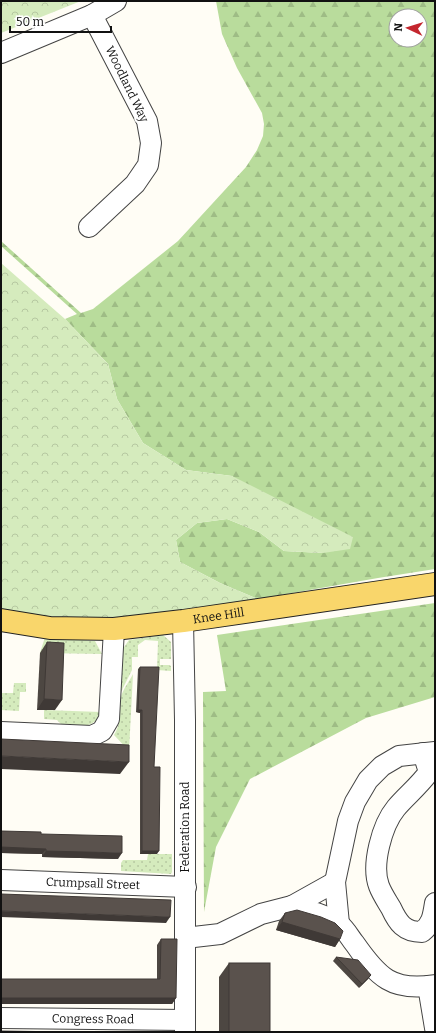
<svg xmlns="http://www.w3.org/2000/svg" width="436" height="1033" viewBox="0 0 436 1033" font-family="Bitter,serif">
	<style>
		.grass { fill: url(#grass-dots) }
		.forest { fill: url(#forest-firs); fill-rule: evenodd }
		.park { fill: url(#park-crowns) }
		.lines { fill: none; stroke-linecap: round; stroke-linejoin: round }
		.minor-casing { stroke: #444; stroke-width: 22 }
		.major-casing { stroke: #222; stroke-width: 24 }
		.minor { stroke: #fff; stroke-width: 20 }
		.major { stroke: #f9d66b; stroke-width: 22 }
		.wall { fill: #4d4742 }
		.shaded-wall { fill: #3f3936 }
		.building { fill: #5a524d; stroke: #3f3936 }
		.labels { text-anchor: middle; stroke-width: 4; stroke-linejoin: round; paint-order: stroke }
		.street-label { font-size: 12px; fill: #111; stroke: #fff }
	</style>
	<defs>
		<pattern id="grass-dots" width="8" height="8" patternUnits="userSpaceOnUse"><rect width="8" height="8" fill="#d5ebbd"/><path d="M2 2h.1M6 6h.1" fill="none" stroke="#b6c8a1" stroke-width="1.8" stroke-linecap="round"/></pattern>
		<pattern id="forest-firs" width="22" height="20" patternUnits="userSpaceOnUse"><rect width="22" height="20" fill="#b9dc9c"/><path d="M5 1l3.5 6h-7zM16 11l3.5 6h-7z" fill="#9ebc85"/></pattern>
		<pattern id="park-crowns" width="20" height="18" patternUnits="userSpaceOnUse"><rect width="20" height="18" fill="#d5ebbd"/><path d="M2 6a3 3 0 1 1 6 0M12 15a3 3 0 1 1 6 0" fill="none" stroke="#b6c8a1"/></pattern>
	</defs>
	<rect width="100%" height="100%" fill="#fffdf5"/>
	<!-- grass -->
	<g class="grass">
		<path d="M163,635l8,7v17h-11v6h9l2,1v5l-14,-1 1,-29 -13,-1 -7,5v12h-6v13l-11,22 1,-42 7,-10z"/>
		<path d="M45,637l50,4 7,13 -62,-1z"/>
		<path d="M133,674l-4,77 -15,-16c9,-14 3,-24 7,-38 2,-8 8,-15 12,-23z"/>
		<path d="M14,683h12v9h-6l-1,19 -18,-1v-17h12z"/>
		<path d="M44,710l57,2c-6,18 -24,14 -39,13l-5,-5 -13,-1z"/>
		<path d="M148,854h24v18l-1,2 -50,-3v-8l2,-3h24z"/>
	</g>
	<!-- forest -->
	<g class="forest">
		<path d="M216,1h219v568l-57,9 -120,21 -38,-16 -40,-21 -4,-22 21,-17 30,-4 32,13 25,19 39,2 -91,-77 -46,-6 -43,-27 -26,-44 -9,-35 -43,-45 12,-5 -76,-68v-5l80,72 12,-4 85,-68 68,-74 11,-17 6,-14 1,-12 -2,-11 -25,-45 -15,-34zM396,16h24v24h-24z"/>
		<path d="M435,603v94l-69,21 -116,61 -34,68 -12,65 -1,-220 23,-1 -9,-56z"/>
	</g>
	<!-- park -->
	<g class="park">
		<path d="M1,1h80l-80,32z"/>
		<path d="M1,263l64,56 43,45 9,35 26,44 43,27 46,6 121,61 -3,12 -27,4 -39,-2 -25,-19 -32,-13 -30,4 -21,17 4,22 40,21 38,16 -142,21 -65,-1 -50,-10z"/>
	</g>
	<g class="lines">
		<defs>
			<g id="minor">
				<path d="M1,53l91,-38 24,-14"/>
				<path d="M89,227l46,-43 13,-19 3,-22 -4,-22 -55,-106"/>
				<path d="M183,621l2,99v312"/>
				<path d="M1,732l91,4 10,-5 7,-12 5,-90"/>
				<path d="M423,753l6,19c-10,14 -23,24 -33,36 -14,17 -25,57 -17,78 3,8 8,15 12,22 7,15 13,24 31,24 10,-8 11,-16 13,-29"/>
				<path id="s1" d="M1,880l185,7"/>
				<path d="M335,882l-43,24c12,3 39,10 48,19 6,5 10,13 15,19 23,33 37,48 80,41"/>
				<path d="M339,924l-4,-42 13,-61 7,-19 13,-22 14,-14 17,-10 36,-4"/>
				<path d="M185,938l35,-4 41,-20 31,-8"/>
				<path d="M428,986l7,42"/>
				<path id="s2" d="M1,1018l184,2"/>
			</g>
			<g id="major">
				<path id="s3" d="M1,620l49,8 64,1 69,-8 252,-37"/>
			</g>
		</defs>
		<!-- minor casing -->
		<use href="#minor" class="minor-casing"/>
		<!-- major casing -->
		<use href="#major" class="major-casing"/>
		<!-- minor -->
		<use href="#minor" class="minor"/>
		<!-- major -->
		<use href="#major" class="major"/>
	</g>
	<!-- wall -->
	<g class="wall">
		<path d="M47,642l8,68h-18l3,-57z"/>
		<path d="M140,667l14,100 3,87h-17v-141l-4,-1 2,-43z"/>
		<path d="M1,831l40,3 77,25 -76,-2v-3l-41,-1z"/>
		<path d="M285,913l55,26 -5,8 -59,-17 3,-9z"/>
		<path d="M161,939l15,59 -4,6 -15,-25v-34z"/>
		<path d="M336,957l35,18 -3,4 -9,9 -26,-27z"/>
		<path d="M229,963l41,69h-51v-55z"/>
	</g>
	<!-- shaded-wall -->
	<g class="shaded-wall">
		<path d="M44,699l18,1 -7,10h-18z"/>
		<path d="M138,710h4l-2,3 -4,-1z"/>
		<path d="M1,756l128,6 -9,12 -119,-5z"/>
		<path d="M1,847l45,2 -4,5 -41,-1z"/>
		<path d="M46,851l76,2 -4,6 -76,-2z"/>
		<path d="M142,851h17l-2,3h-17z"/>
		<path d="M1,911l169,6 -4,6 -165,-6z"/>
		<path d="M282,922l58,17 -5,8 -59,-17z"/>
		<path d="M371,975l-3,4 -9,9 3,-4z"/>
		<path d="M1,998h175l-4,6h-171z"/>
	</g>
	<!-- building -->
	<g class="building">
		<path d="M47,642l17,1 -2,57 -18,-1z"/>
		<path d="M140,667h19l-5,100h6l-1,84h-17v-141h-4z"/>
		<path d="M1,739l128,6v17l-128,-6z"/>
		<path d="M1,831l40,1v2l81,2v17l-76,-2v-2l-45,-2z"/>
		<path d="M1,894l170,6 -1,17 -169,-6z"/>
		<path d="M297,910l24,7 14,6 8,8 -3,8 -58,-17 3,-9z"/>
		<path d="M161,939h16l-1,59h-175v-19h159z"/>
		<path d="M336,957l22,3 13,15 -9,9z"/>
		<rect x="229" y="963" width="41" height="69"/>
		<path d="M1,1031l69,1h-69z"/>
	</g>
	<g class="labels">
		<!-- street labels -->
		<g class="street-label">
			<text transform="translate(127 84) rotate(64)" y="4">Woodland Way</text>
			<text dy="4" stroke="none"><textPath href="#s3" startOffset="219">Knee Hill</textPath></text>
			<text transform="translate(185 827) rotate(-90)" y="4">Federation Road</text>
			<text dy="4" stroke="none"><textPath href="#s1" startOffset="92">Crumpsall Street</textPath></text>
			<text dy="4" stroke="none"><textPath href="#s2" startOffset="92">Congress Road</textPath></text>
		</g>
	</g>
	<!-- border -->
	<rect width="436" height="1033" fill="none" stroke="#111111" stroke-width="4"/>
	<!-- north arrow -->
	<g transform="translate(408 28) rotate(274)"><circle r="19" fill="#ffffff" stroke="#a0a0a0"/>
	<path d="M0-3L7 15L0 10L-7 15Z" fill="#c4262e"/>
	<text y="-6" font-size="11" font-weight="bold" text-anchor="middle" fill="#111111">N</text>
	</g>
	<!-- scale -->
	<path d="M10 26v6h101v-6" fill="none" stroke="#111111" stroke-width="2"/>
	<text x="16" y="26" font-size="12" fill="#111111" stroke="#ffffff" stroke-width="3" paint-order="stroke">50 m</text>
</svg>
